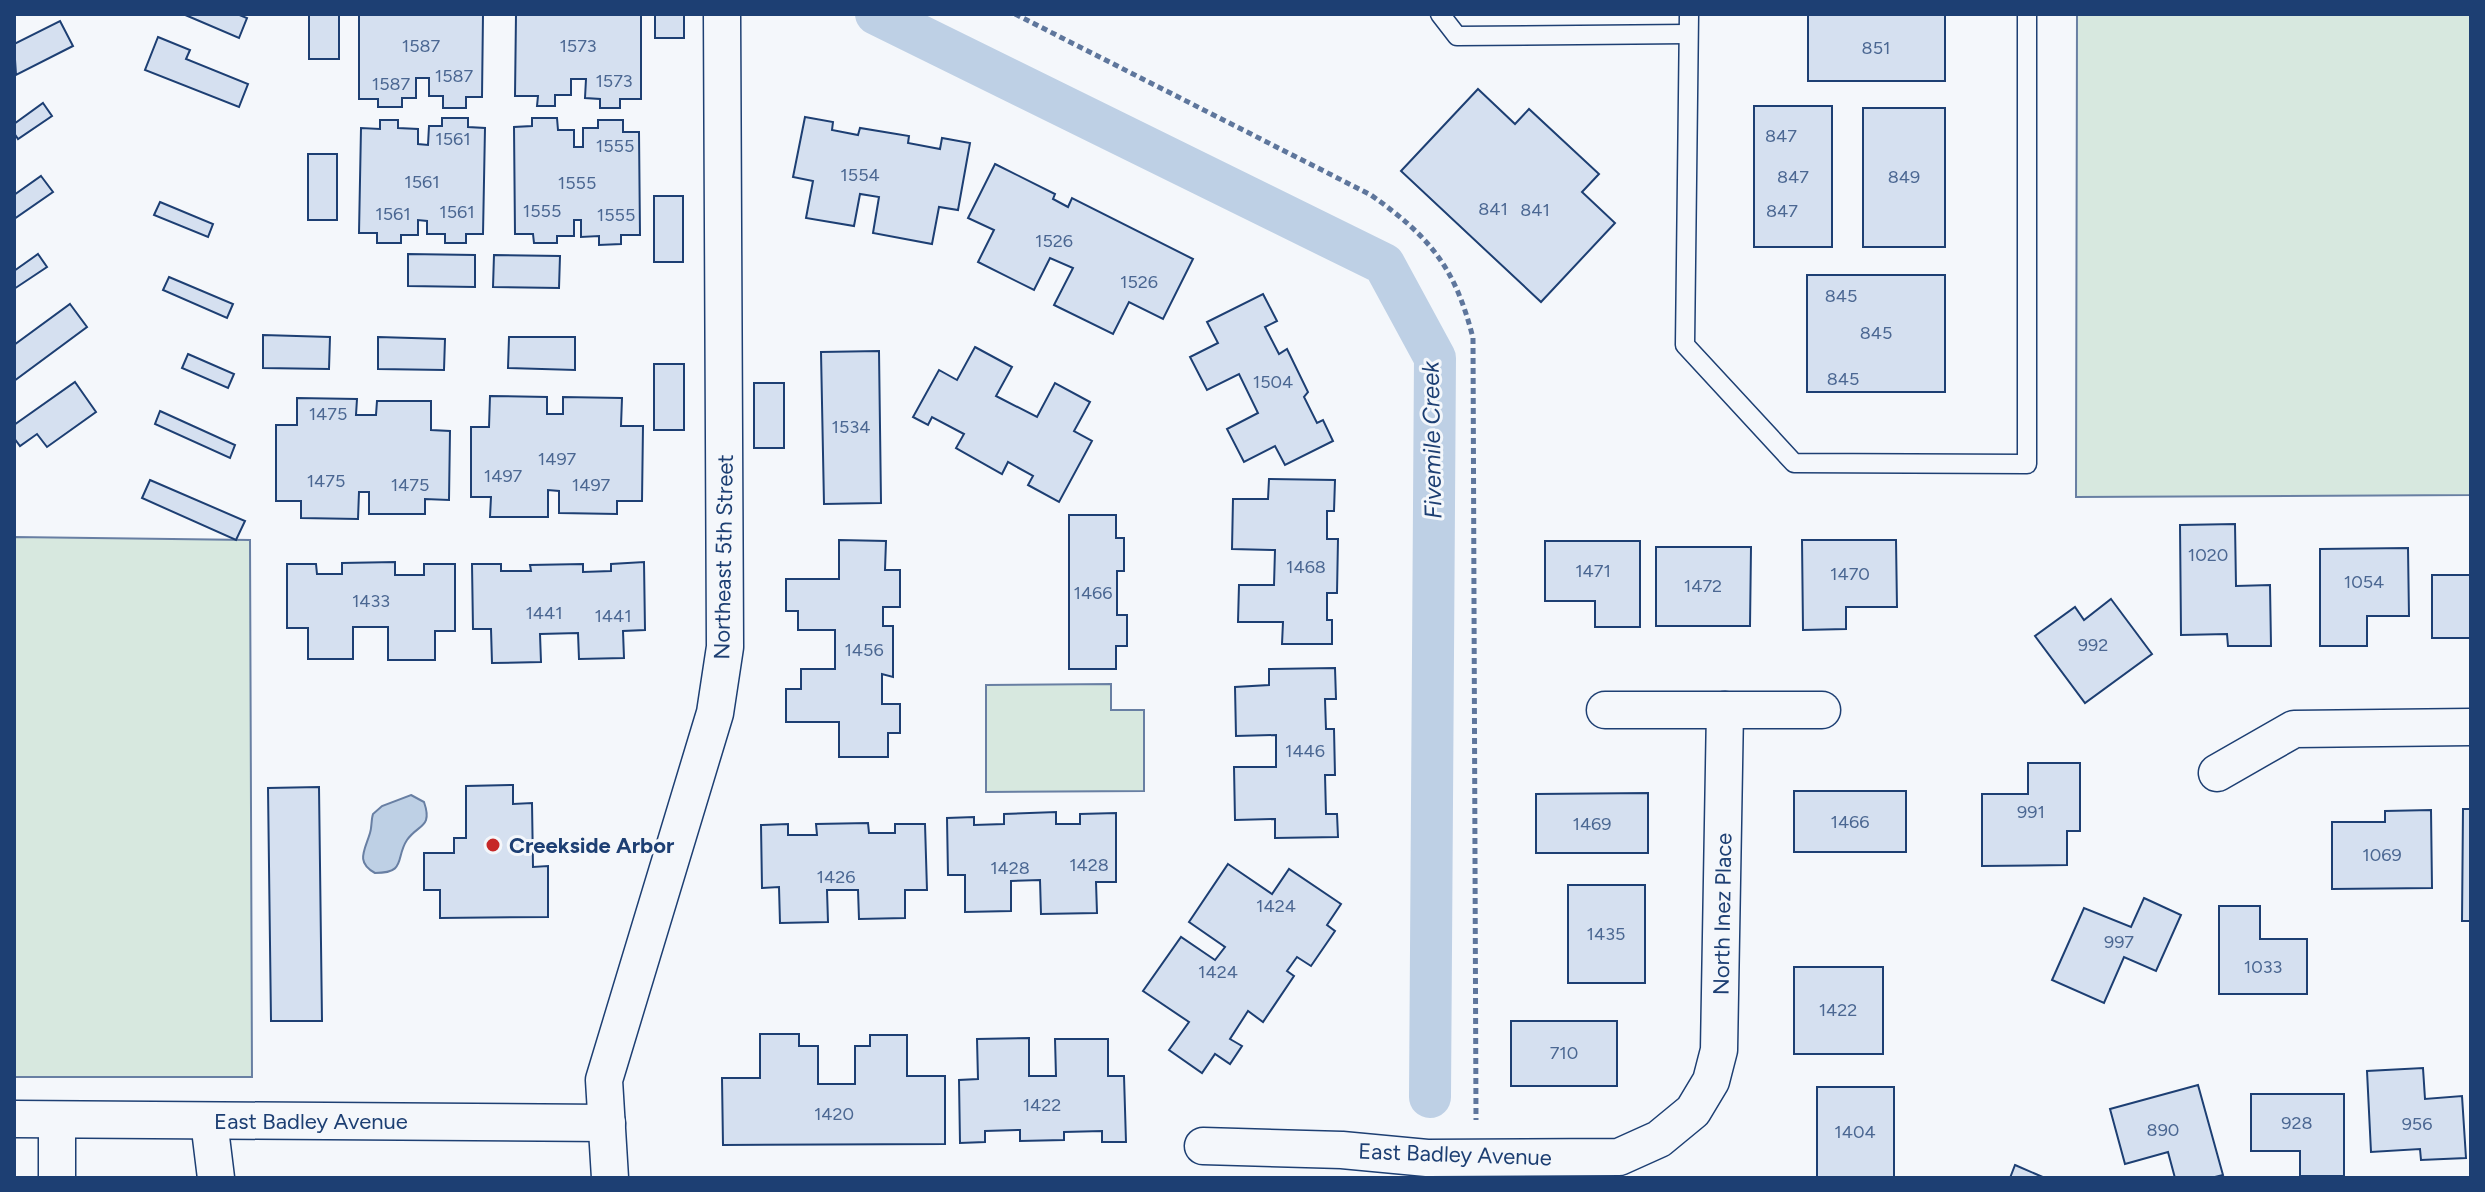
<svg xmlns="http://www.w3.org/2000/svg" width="2485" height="1192" viewBox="0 0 2485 1192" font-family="Figtree,sans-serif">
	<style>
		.green { fill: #d7e8df; stroke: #687fa3; stroke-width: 2 }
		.water { fill: #bed0e5; stroke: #687fa3; stroke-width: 2 }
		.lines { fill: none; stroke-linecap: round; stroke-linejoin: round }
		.canal { stroke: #bed0e5; stroke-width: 42 }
		.building { fill: #d5e0f0; stroke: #1d3f73; stroke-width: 2 }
		.lane-casing { stroke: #1d3f73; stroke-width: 21 }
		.street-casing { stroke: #1d3f73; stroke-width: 39 }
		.path { stroke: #5e769c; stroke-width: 5; stroke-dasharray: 6 4; stroke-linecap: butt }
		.lane { stroke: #f4f7fb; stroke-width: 18 }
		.street { stroke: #f4f7fb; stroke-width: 36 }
		.poi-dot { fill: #c62828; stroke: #f4f7fb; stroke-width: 3 }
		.labels { text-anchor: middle; stroke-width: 6; stroke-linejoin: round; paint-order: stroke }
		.number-label { font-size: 18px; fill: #4b6792 }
		.street-label { font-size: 22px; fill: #1d3f73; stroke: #f4f7fb }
		.poi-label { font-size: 22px; font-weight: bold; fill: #1d3f73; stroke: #f4f7fb; text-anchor: start }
		.water-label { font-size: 24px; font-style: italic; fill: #1d3f73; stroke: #f4f7fb }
	</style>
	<rect width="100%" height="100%" fill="#f4f7fb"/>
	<!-- green -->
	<g class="green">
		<path d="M2077,14h394v481l-395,2z"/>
		<path d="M14,537l236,3 2,537h-238z"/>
		<path d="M1111,684v26h33v81l-158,1v-107z"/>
	</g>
	<!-- water -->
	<path class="water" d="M411,795l13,7c9,26 -6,22 -17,38 -12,18 0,33 -32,33 -20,-11 -10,-23 -5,-40 2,-6 1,-13 3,-19l9,-8z"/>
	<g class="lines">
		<!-- canal -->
		<path class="canal" d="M876,14l508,250 51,94 -5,739"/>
	</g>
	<!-- building -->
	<g class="building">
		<path d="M183,14h54l10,4 -8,20z"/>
		<rect x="309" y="14" width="30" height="45"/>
		<path d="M359,14h124l-1,83h-16v11h-23v-12h-14v-18h-13v20h-14v9h-24v-8h-19z"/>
		<path d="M516,14h125v85h-21v9h-20v-9l-15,-1 1,-19h-15v16h-16v11h-18l1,-10h-23z"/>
		<rect x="655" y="14" width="29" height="24"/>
		<rect x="1808" y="14" width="137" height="67"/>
		<path d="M60,21l13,25 -57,29 -2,-31z"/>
		<path d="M158,37l32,13 -4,9 62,25 -9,23 -94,-37z"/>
		<path d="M1478,89l37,35 14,-15 70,65 -17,18 33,31 -74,79 -140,-131z"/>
		<path d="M43,103l9,13 -34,23 -4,-6v-9z"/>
		<rect x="1754" y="106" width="78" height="141"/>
		<rect x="1863" y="108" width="82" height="139"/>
		<path d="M805,117l28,5 -1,8 26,5 2,-7 49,8 -1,7 32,6 2,-11 28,5 -12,67 -19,-3 -7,37 -59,-11 6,-36 -19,-3 -6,32 -48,-8 7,-37 -20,-4z"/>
		<path d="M442,118h26v9l17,1 -2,106h-17v9h-21v-9h-18v-13l-9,-1v15h-17v8h-24v-10h-18l2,-105 19,1v-9h18v8l20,1v15l10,1 1,-19h13z"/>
		<path d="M532,118h25l1,12h16v17h9v-19h15v-8h25v12h16l1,103h-19v9l-22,1v-9l-18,1v-17h-7v16h-17v7h-23l-1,-9h-18l-1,-107 18,-1z"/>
		<rect x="308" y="154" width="29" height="66"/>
		<path d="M995,164l60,30 -2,5 15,8 4,-9 121,61 -30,60 -34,-17 -16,32 -59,-29 19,-37 -23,-10 -16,32 -56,-28 16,-32 -26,-12z"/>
		<path d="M41,176l12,16 -39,27v-24z"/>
		<rect x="654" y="196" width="29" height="66"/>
		<path d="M160,202l53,22 -5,13 -54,-22z"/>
		<path d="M38,254l9,13 -33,22v-18z"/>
		<path d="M408,254l67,1v32l-67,-1z"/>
		<path d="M494,255l66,1 -1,32 -66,-1z"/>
		<rect x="1807" y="275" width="138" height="117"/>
		<path d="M169,277l64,27 -6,14 -64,-28z"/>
		<path d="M1263,294l14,27 -12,6 14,27 8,-5 21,43 -4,5 13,26 6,-3 10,21 -48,24 -10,-19 -31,16 -17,-33 31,-16 -19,-39 -32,16 -17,-33 28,-14 -11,-21z"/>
		<path d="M70,304l17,23 -73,54v-36z"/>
		<path d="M263,335l67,2 -1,32 -66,-1z"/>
		<path d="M378,337l67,2 -1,31 -66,-1z"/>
		<path d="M509,337h66v33l-67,-2z"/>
		<path d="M975,347l37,20 -16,29 41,21 18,-34 35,19 -16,29 18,10 -33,61 -31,-17 5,-9 -25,-14 -6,12 -46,-26 8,-14 -32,-17 -4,8 -15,-8 26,-47 18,10z"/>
		<path d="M879,351l2,152 -57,1 -3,-152z"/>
		<path d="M188,354l46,20 -6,14 -46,-20z"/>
		<rect x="654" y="364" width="30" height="66"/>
		<path d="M75,382l21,30 -49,35 -10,-13 -17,12 -6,-8v-13z"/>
		<rect x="754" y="383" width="30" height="65"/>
		<path d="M490,396l57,1v17h16v-17l59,1 -1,28h22l-1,75h-25v13l-58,-1v-22l-11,-1v27h-58l1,-20h-20v-70h18z"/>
		<path d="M297,398l60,1 -1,16h20l1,-14h54v29l19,1 -1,69 -24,-1v15h-56v-22h-10l-1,27 -57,-1v-17h-25v-76h21z"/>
		<path d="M160,411l75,34 -5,13 -75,-34z"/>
		<path d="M1269,479l66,1 -1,31h-7v28h11l-1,54h-10v27h5v24h-50l1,-22h-45l1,-37h35l1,-35 -43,-1 1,-50h35z"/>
		<path d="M150,480l95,41 -9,19 -94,-42z"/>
		<path d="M1069,515h47v23h8v33h-7v44h10v31h-11v23h-47z"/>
		<path d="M2235,524l1,62 34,-1 1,61h-43l-1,-12 -46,1 -1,-110z"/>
		<path d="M839,540l47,1 -1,29h15v37h-17v19h10v51l-11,-3v30h18v29h-12v24h-49v-35h-53v-33h15v-20h34v-39h-37v-19h-12v-32h53z"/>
		<path d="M1802,540h94l1,67h-51v22l-43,1z"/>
		<path d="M1545,541h95v86h-45v-26h-50z"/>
		<path d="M1656,547h95l-1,79h-94z"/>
		<path d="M2408,548l1,68h-42v30h-47v-97z"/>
		<path d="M395,562v13h29v-11h31v67h-20v29h-47v-33h-35v32h-45v-31h-21v-64h29l1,10h25v-11z"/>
		<path d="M644,562l1,68 -22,1 1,27 -45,1 -1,-26 -38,1 1,28 -49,1 -1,-34h-18l-1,-65h29v7h30l-1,-6 53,-1v8l28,-1v-7z"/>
		<rect x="2432" y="575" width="39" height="63"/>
		<path d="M2111,599l41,55 -67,49 -50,-67 40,-29 9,13z"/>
		<path d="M1335,668l1,31h-11l1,30h8l1,46h-10l1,39h11l1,23 -63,1v-19l-40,1 -1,-53h42v-32l-40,1 -1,-49 34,-2v-16z"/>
		<path d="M2028,763h52v68h-13v34l-85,1v-72h46z"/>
		<path d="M513,785v19l19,-1 1,64 15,-1v51l-108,1v-28h-16v-37h30v-15h12v-52z"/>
		<path d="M319,787l3,234h-51l-3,-233z"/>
		<rect x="1794" y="791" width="112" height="61"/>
		<path d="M1648,793v60h-112v-59z"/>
		<path d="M2463,809h8v112h-9z"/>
		<path d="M2431,810l1,78 -100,1v-67h53v-11z"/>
		<path d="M1056,812v12h24v-10l36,-1v69h-20l1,31 -56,1 -1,-34 -29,1v30l-46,1v-37h-17l-1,-57 27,-1v8l30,-1v-10z"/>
		<path d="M868,823l1,10h26v-9h30l2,66h-22v28l-46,1 -1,-29h-31l1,32 -48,1 -1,-36 -17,1 -1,-63 27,-1v11h29l-1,-11z"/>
		<path d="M1228,864l44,30 17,-25 52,35 -14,21 8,6 -24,35 -14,-9 -10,14 7,5 -31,46 -15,-11 -18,28 12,7 -12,18 -15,-10 -13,19 -33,-23 20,-28 -46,-31 38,-54 34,23 10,-13 -36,-25z"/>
		<rect x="1568" y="885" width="77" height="98"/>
		<path d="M2144,898l37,17 -25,56 -32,-14 -20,46 -52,-23 32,-72 47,19z"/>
		<path d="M2219,906h41v33h47v55h-88z"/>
		<rect x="1794" y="967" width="89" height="87"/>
		<rect x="1511" y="1021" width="106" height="65"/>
		<path d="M760,1034h39v12h19v38h37v-38h15v-11h37v41h38v68l-222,1 -1,-67h38z"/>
		<path d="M1029,1038v38h27l-1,-37h53v37h16l2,66h-24v-11l-38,1v8l-44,1v-11l-35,1v11l-25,1 -1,-63 19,-1 -1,-40z"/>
		<path d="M2423,1068l2,31 37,-3 4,62 -45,2 -1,-11 -49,3 -4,-81z"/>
		<path d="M2198,1085l25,90 -12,3h-36l-7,-26 -43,12 -15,-55z"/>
		<rect x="1817" y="1087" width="77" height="91"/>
		<path d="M2251,1094h93v82h-44v-25h-49z"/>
		<path d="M2015,1165l30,13h-35z"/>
	</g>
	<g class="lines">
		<defs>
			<g id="lane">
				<path d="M1440,14l17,22 231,-2"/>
				<path d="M1689,14l-4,331 109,118 233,1v-450"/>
			</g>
			<g id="street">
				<path d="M1605,710h217"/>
				<path d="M2217,773l77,-44 177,-2"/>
				<path d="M14,1119l593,4"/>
				<path d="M209,1121l7,57"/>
				<path d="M1203,1146l139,4 85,8 192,-1 40,-18 34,-28 18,-30 8,-31 6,-340"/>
				<path d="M57,1178v-58"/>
				<path d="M610,1178l-6,-98 111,-367 10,-66 -3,-633"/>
			</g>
		</defs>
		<!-- lane casing -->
		<use href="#lane" class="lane-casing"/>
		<!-- street casing -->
		<use href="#street" class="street-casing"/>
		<!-- path -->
		<path class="path" d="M1015,14l356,181c59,42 84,72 102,143l3,782"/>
		<!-- lane -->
		<use href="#lane" class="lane"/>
		<!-- street -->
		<use href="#street" class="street"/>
	</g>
	<!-- markers -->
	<circle class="poi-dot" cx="493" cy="845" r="8"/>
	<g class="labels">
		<!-- number labels -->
		<g class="number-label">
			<text x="421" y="52">1587</text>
			<text x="578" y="52">1573</text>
			<text x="1876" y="54">851</text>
			<text x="454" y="82">1587</text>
			<text x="614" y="87">1573</text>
			<text x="391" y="90">1587</text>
			<text x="1781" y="142">847</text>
			<text x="453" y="145">1561</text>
			<text x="615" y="152">1555</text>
			<text x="860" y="181">1554</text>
			<text x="1793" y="183">847</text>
			<text x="1904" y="183">849</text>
			<text x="422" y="188">1561</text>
			<text x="577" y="189">1555</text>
			<text x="1493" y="215">841</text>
			<text x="1535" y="216">841</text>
			<text x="542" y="217">1555</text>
			<text x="1782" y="217">847</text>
			<text x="457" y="218">1561</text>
			<text x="393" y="220">1561</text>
			<text x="616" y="221">1555</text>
			<text x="1054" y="247">1526</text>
			<text x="1139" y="288">1526</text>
			<text x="1841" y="302">845</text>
			<text x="1876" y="339">845</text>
			<text x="1843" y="385">845</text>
			<text x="1273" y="388">1504</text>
			<text x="328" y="420">1475</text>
			<text x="851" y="433">1534</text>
			<text x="557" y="465">1497</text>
			<text x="503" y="482">1497</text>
			<text x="326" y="487">1475</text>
			<text x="410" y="491">1475</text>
			<text x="591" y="491">1497</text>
			<text x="2208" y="561">1020</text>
			<text x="1306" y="573">1468</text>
			<text x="1593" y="577">1471</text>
			<text x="1850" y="580">1470</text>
			<text x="2364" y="588">1054</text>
			<text x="1703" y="592">1472</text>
			<text x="1093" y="599">1466</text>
			<text x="371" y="607">1433</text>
			<text x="544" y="619">1441</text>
			<text x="613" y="622">1441</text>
			<text x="2093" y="651">992</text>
			<text x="864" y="656">1456</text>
			<text x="1305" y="757">1446</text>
			<text x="2031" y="818">991</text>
			<text x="1850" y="828">1466</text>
			<text x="1592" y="830">1469</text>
			<text x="2382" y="861">1069</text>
			<text x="1089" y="871">1428</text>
			<text x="1010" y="874">1428</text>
			<text x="836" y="883">1426</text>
			<text x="1276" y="912">1424</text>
			<text x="1606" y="940">1435</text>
			<text x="2119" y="948">997</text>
			<text x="2263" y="973">1033</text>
			<text x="1218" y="978">1424</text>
			<text x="1838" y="1016">1422</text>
			<text x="1564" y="1059">710</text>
			<text x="1042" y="1111">1422</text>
			<text x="834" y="1120">1420</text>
			<text x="2297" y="1129">928</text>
			<text x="2417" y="1130">956</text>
			<text x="2163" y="1136">890</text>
			<text x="1855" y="1138">1404</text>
		</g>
		<!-- street labels -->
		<g class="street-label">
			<text transform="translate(723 557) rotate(-89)" y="8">Northeast 5th Street</text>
			<text transform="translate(1722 914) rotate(-89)" y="8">North Inez Place</text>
			<text x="311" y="1129">East Badley Avenue</text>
			<text transform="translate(1455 1154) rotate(2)" y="8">East Badley Avenue</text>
		</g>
		<!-- poi labels -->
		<g class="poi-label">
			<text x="509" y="853">Creekside Arbor</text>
		</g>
		<!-- water labels -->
		<g class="water-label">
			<text transform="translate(1432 440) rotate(-91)" y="8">Fivemile Creek</text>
		</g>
	</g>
	<!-- border -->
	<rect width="2485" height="1192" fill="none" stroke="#1d3f73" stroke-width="32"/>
</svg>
